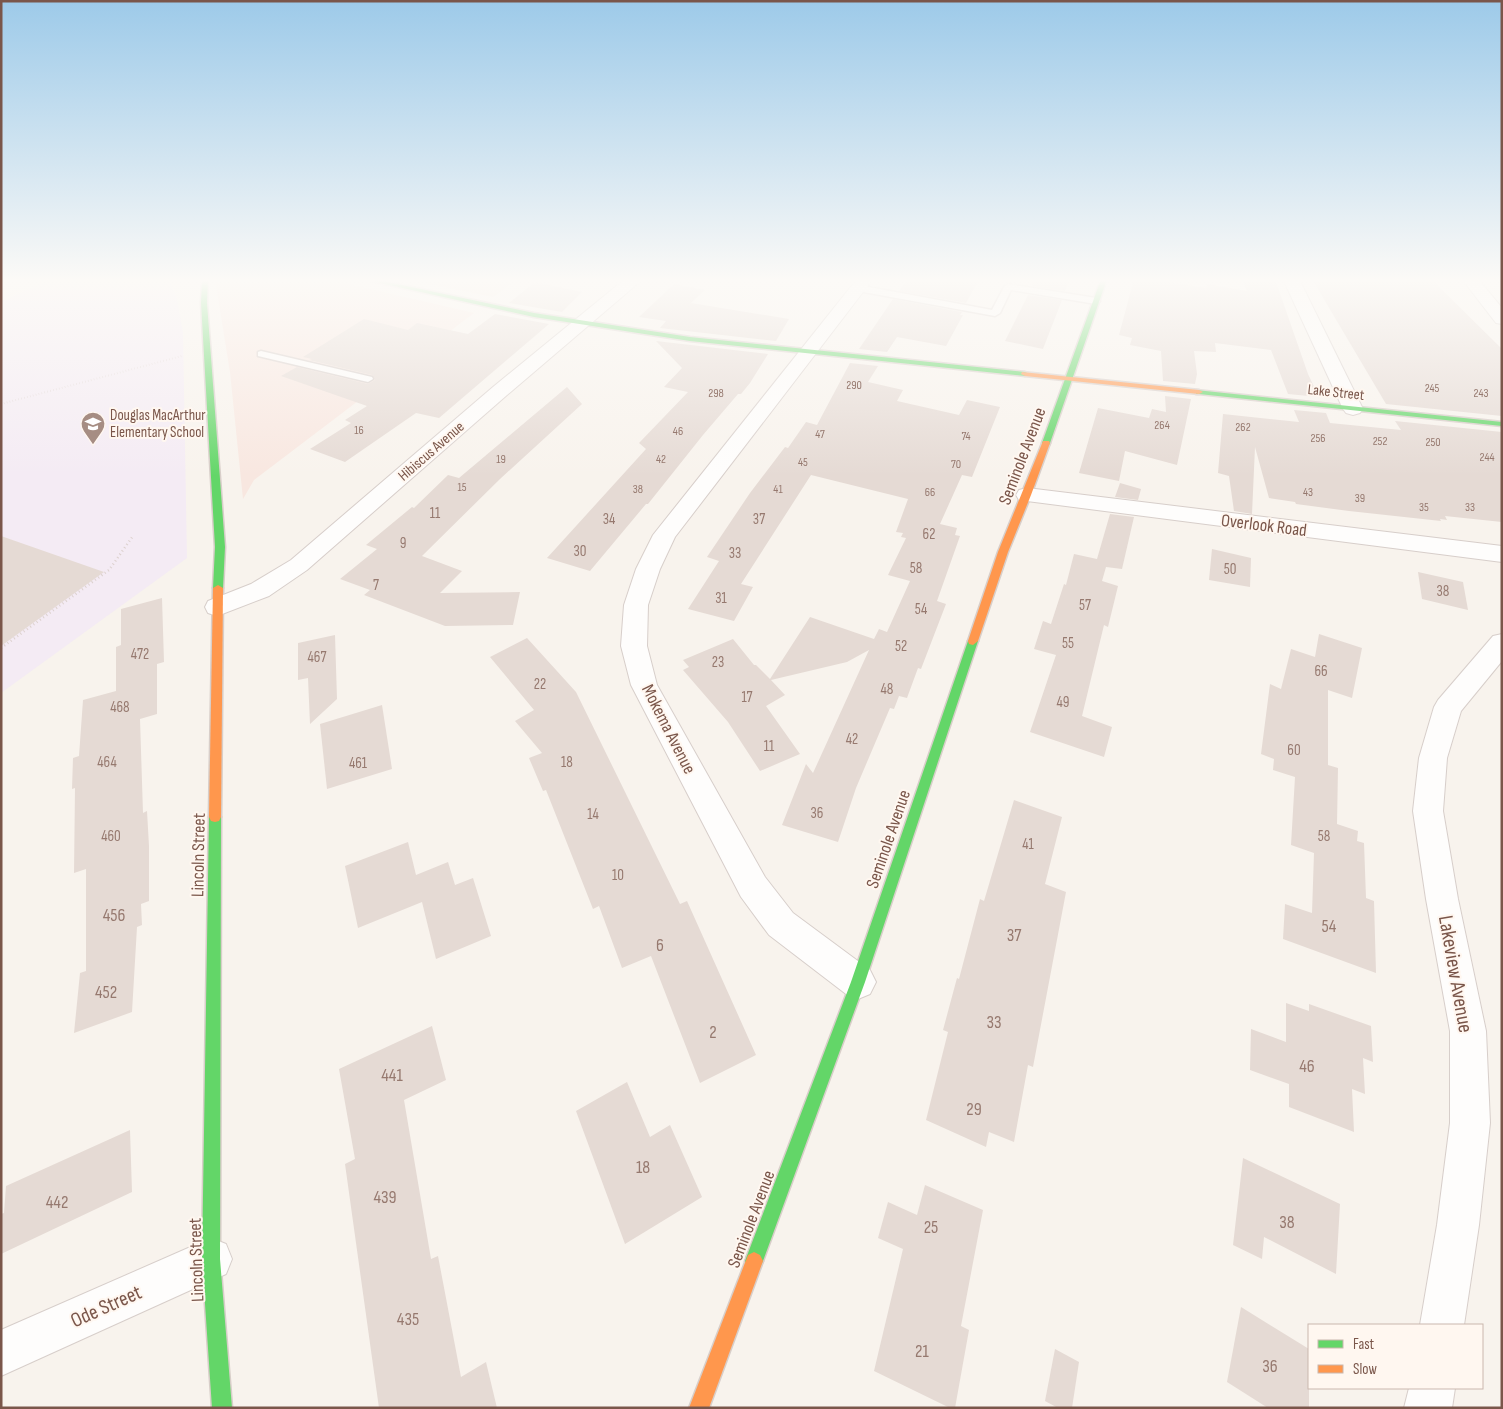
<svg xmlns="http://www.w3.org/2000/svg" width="1503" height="1409" viewBox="0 0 1503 1409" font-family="'Sofia Sans Condensed',sans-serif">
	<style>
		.residential { fill: #f4e8dd }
		.commercial { fill: #f8e7e0 }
		.education { fill: #f4ebf4 }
		.building { fill: #e5dad4 }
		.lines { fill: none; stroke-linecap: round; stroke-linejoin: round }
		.lane-casing { stroke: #d7ceca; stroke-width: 3 }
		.street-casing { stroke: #d7ceca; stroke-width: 2 }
		.fast-casing { stroke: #d8cec9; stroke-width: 3 }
		.slow-casing { stroke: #d8cec9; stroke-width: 3 }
		.path-far1 { stroke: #dcd1ce; stroke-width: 2; stroke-dasharray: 0.5 2.5; stroke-linecap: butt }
		.path { stroke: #dcd1ce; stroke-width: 2.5; stroke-dasharray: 1 3; stroke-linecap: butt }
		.lane { fill: #fefdfc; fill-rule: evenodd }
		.street { fill: #fefdfc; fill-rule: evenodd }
		.fast { fill: #63d668; fill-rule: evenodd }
		.slow { fill: #ff974d; fill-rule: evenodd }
		.labels { text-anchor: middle; stroke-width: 4; stroke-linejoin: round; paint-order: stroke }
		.far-number-label { font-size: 12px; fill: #96796f }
		.far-street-label { font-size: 15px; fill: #7a564a; stroke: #fff7f0 }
		.far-poi-label { font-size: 15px; fill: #7a564a; stroke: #fff7f0; text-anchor: start }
		.number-label { font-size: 15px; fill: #96796f }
		.street-label { font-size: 18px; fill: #7a564a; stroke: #fff7f0 }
		.near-number-label { font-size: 18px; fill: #96796f }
		.near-street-label { font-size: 21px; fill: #7a564a; stroke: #fff7f0 }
	</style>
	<rect width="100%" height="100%" fill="#f8f3ed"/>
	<!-- residential -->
	<path class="residential" d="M405,279h113l-25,18z"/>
	<!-- commercial -->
	<path class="commercial" d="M215,279h112l147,34 -220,167 -11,19 -13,-127z"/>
	<!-- education -->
	<path class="education" d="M51,279h118l8,20 6,34 4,225 -186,135v-391z"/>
	<!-- building -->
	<g class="building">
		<path d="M908,279h71l-13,24 -67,-12z"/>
		<path d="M1035,279h35l-5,12 -33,-5z"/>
		<path d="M1134,279h16l56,9 1,-4 40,7 -5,-12h33l33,95 11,23 -31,-3 -17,-44 -56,-7 1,9 -22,-1 3,23 -2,10 -32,-3 -2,-30 -31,-6 2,-7 -13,-3z"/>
		<path d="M1312,279h119l71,70v67l-116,-12z"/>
		<path d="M535,282l47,10 -20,20 -53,-9z"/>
		<path d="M674,284l31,6 -14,13 98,16 -13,22 -116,-13 6,-7 -27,-4z"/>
		<path d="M1028,295l34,5 -19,49 -38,-8z"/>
		<path d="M893,299l69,13 -2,3h3l-17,31 -49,-9 -10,15 -28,-3z"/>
		<path d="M495,314l54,10 -110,94 -23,-5 -71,49 -35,-13 41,-26 -6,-3 22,-14 -86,-30 16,-9 71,17 7,-4 -3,-5 -63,-15 3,-1 -9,-2 61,-38 44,11 9,-7 51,11z"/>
		<path d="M656,341l112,13 -18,29 -9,11h-3l-35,41 -55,69h-2l-56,67 -43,-13 99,-109 -7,-6 49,-51 -24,-5 18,-19z"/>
		<path d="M850,363l28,3 -10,16 35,8 -6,11 62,14 8,-15 33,7 -28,70 -10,-2 -22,49 17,4 -2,7 5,1 -23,65 9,3 -25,65 -3,-1 -11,30 -8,-2 -5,13 -4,-1 -34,80 -18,54 -56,-17 24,-61 7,9 56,-123 -22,12 -76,18 14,15 -19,11 34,48 -40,17 -32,-49 -45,-52 6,-3 -6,-7 50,-21 21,26h2l14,14 40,-62 64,22 5,-10 8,3 23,-51 -22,-6 18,-37 -5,-1 2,-4 -7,-1 12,-33 -97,-24 -70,109 12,3 -19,34 -46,-12 31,-48 -12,-4 43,-64 35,-46 3,1 18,-26 11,3z"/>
		<path d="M567,387l15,17 -82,75 -78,77 40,15 -22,22 80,-1 -7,33 -68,1 -81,-31 6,-5 -30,-11 37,-30 -11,-4 46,-38 2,1 34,-33 11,3z"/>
		<path d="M1165,396l26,3 -14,66 -52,-14 -6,30 -40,-8 19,-65 51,10 3,-9 14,3z"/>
		<path d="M1294,410l32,3 4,10 71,7 -6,-9 107,11v90l-57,-6 2,4 -7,-1 1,2 -92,-10 -53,-7 -1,-2 -26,-4 -14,-51 -3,67 -18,-3 -5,-35 -11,-3 5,-59 76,8z"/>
		<path d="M1120,483l21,6 -3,11 -23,-3z"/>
		<path d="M1110,514l24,3 -12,52 -16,-2 -4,14 16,5 -10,41 -4,-2 -22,91 30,11 -8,30 -74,-25 26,-77 -22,-6 9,-28 8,3 13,-40 2,1 8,-31 23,5z"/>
		<path d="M1,536l103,36 -103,74z"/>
		<path d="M1212,549l39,9 -1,29 -41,-7z"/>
		<path d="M1418,572l45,10 5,28 -46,-11z"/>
		<path d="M162,598l2,64 -7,2v50l-17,5 3,94 4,-2 2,35v55l-8,3 1,21 -5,2 -5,85 -58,21 6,-60 6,-2v-102l-12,4 1,-85 -3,1 1,-31 6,-2 4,-56 33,-9v-44l5,-2v-36z"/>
		<path d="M1319,634l43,14 -10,50 -24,-8v75l10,3 -1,56 21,7 -1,10 7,2 2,55 8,3 2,72 -93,-34 2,-35 27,9 2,-60 -23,-8 4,-68 -22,-7 1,-11 -13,-5 9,-70 11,5 10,-40 24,8z"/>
		<path d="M335,635l2,64 -27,25 -2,-46 -10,2v-37z"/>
		<path d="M527,638l49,54 104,212 7,-3 69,154 -56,28 -49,-127 -29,12 -23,-62 -6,3 -47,-119 -3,1 -14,-33 13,-5 -27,-32 19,-11 -44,-53z"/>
		<path d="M382,705l10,64 -65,20 -7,-65z"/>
		<path d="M1014,800l48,17 -17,67 21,8 -33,175 -5,-2 -14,77 -25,-10 -3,15 -60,-27 22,-88 -5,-2 14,-52 2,1 21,-80 4,2z"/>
		<path d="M408,842l8,33 32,-13 7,23 18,-7 18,58 -55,23 -14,-57 -64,26 -13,-62z"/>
		<path d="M1286,1003l23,8v-7l62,22 2,36 -10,-4 2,36 -13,-5 2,43 -65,-25v-23l-39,-14 1,-41 35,13z"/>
		<path d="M432,1026l14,54 -42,20 27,159 7,-3 23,121 25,-15 11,46h-118l-34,-244 10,-5 -16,-90z"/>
		<path d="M627,1082l23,55 20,-12 32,72 -77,47 -49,-133z"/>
		<path d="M130,1130l2,62 -131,62v-40l3,-1 2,-27z"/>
		<path d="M1243,1158l97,46 -4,70 -72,-37 -2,22 -29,-14z"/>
		<path d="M925,1185l58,25 -22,116 8,4 -14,78h-5l-76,-37 29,-122 -25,-11 10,-36 29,13z"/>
		<path d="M1241,1307l68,42v59h-41l-41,-26z"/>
		<path d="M1055,1349l24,13 -7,46h-14l-13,-7z"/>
	</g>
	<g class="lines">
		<defs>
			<g id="lane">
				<path d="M1008,284l88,14 4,3 -4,3 -85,-14 -11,23 -5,3 -137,-25 -4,-3 4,-3 134,25 12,-23z"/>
				<path d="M261,351l111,26 1,2 -5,3 -110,-26v-4z"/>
			</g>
			<g id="street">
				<path d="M625,279h18l-136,116 -200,175 -38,26 -52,20 -9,-3 -3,-6 3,-6 43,-17 40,-24 202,-173z"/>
				<path d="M857,279h16l-198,258 -15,32 -12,36 -1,41 10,39 108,192 28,36 77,57 6,12 -6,12 -12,5 -12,-5 -77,-59 -28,-38 -110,-212 -10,-39 3,-41 12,-36 17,-34z"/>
				<path d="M1283,279h16l64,130 -3,4 -7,2 -7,-2 -3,-4z"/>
				<path d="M1462,279h16l24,29v16l-6,-1z"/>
				<path d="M1027,488l475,58v16l-483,-62 -3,-5 3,-5z"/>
				<path d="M1502,634v27l-41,50 -14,47 -4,53 15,88 28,132 4,92 -11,102 -15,100h-44l17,-100 13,-102v-92l-24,-132 -13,-88 6,-53 15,-51 4,-7 55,-64z"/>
				<path d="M211,1238l15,6 6,15 -6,15 -225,102v-46z"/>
				<path d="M1409,1388h46l-3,20h-48z"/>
			</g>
			<g id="fast">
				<path d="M202,279h6l-1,24 18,244 -2,41 -5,3 -5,-3 2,-41 -14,-244z"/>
				<path d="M362,279h12l160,34 156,24 335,35 4,2 -4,2 -335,-35 -156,-24z"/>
				<path d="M1101,279h6l-57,164 -1,2h-6l-1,-2z"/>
				<path d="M1196,390l306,32v4l-303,-32h-3z"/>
				<path d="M973,637l5,4 -113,341 -102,279 -3,6 -6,3 -6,-3 -3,-6 106,-279 117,-341z"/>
				<path d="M215,812l4,1 2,4 -1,442 12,149h-20l-10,-149 7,-442 2,-4z"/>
			</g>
			<g id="slow">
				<path d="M1022,372l177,18 4,2 -4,2 -174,-18 -4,-2z"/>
				<path d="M1043,441h6l1,2 -19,52 -23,57 -30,89 -5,4 -4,-1 -1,-3 30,-89z"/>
				<path d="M218,585l5,3 -2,229 -2,4 -4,1 -4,-1 -2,-4 4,-229z"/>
				<path d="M754,1252l6,3 3,6 -54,147h-20l59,-153z"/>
			</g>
		</defs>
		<!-- lane casing -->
		<use href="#lane" class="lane-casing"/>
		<!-- street casing -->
		<use href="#street" class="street-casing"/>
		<!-- fast casing -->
		<use href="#fast" class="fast-casing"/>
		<!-- slow casing -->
		<use href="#slow" class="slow-casing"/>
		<!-- path-far1 -->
		<path class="path-far1" d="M1,404l181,-48"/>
		<!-- path -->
		<path class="path" d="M1,648l108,-78 24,-34"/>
		<!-- lane -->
		<use href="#lane" class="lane"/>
		<!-- street -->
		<use href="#street" class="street"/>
		<!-- fast -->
		<use href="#fast" class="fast"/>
		<!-- slow -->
		<use href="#slow" class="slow"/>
	</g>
	<!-- sky -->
	<linearGradient id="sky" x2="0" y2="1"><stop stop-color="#9dcae9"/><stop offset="0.59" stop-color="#fcfaf7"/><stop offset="1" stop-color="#fcfaf7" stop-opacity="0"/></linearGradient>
	<rect width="1503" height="476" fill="url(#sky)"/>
	<!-- icons -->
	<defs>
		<symbol id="school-pin" viewBox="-11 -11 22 30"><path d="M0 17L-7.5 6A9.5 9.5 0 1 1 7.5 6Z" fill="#a68d83" stroke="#fff7f0"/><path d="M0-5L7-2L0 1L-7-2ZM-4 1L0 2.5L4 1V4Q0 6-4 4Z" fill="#fff"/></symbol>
	</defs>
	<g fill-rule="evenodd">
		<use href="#school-pin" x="79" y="410" width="28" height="38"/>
	</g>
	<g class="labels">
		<!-- far-number labels -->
		<g class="far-number-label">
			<text x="854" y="389">290</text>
			<text x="1432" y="392">245</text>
			<text x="716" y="397">298</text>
			<text x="1481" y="397">243</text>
			<text x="1162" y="429">264</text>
			<text x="1243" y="431">262</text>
			<text x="359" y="434">16</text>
			<text x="678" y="435">46</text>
			<text x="820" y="438">47</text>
			<text x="966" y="440">74</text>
			<text x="1318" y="442">256</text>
			<text x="1380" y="445">252</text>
			<text x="1433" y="446">250</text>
			<text x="1487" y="461">244</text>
			<text x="501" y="463">19</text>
			<text x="661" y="463">42</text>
			<text x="803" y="466">45</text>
			<text x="956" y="468">70</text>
			<text x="462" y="491">15</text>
			<text x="638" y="493">38</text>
			<text x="778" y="493">41</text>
			<text x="930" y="496">66</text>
			<text x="1308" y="496">43</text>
			<text x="1360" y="502">39</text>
			<text x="1424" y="511">35</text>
			<text x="1470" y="511">33</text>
		</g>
		<!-- far-street labels -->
		<g class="far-street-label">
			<text transform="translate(1336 392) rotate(6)" y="5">Lake Street</text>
			<text transform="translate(431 451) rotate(-41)" y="5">Hibiscus Avenue</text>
		</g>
		<!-- far-poi labels -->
		<g class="far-poi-label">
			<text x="110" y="420">Douglas MacArthur<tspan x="110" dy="17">Elementary School</tspan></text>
		</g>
		<!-- number labels -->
		<g class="number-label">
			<text x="435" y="518">11</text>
			<text x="609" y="524">34</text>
			<text x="759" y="524">37</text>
			<text x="929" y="539">62</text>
			<text x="403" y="548">9</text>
			<text x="580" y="556">30</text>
			<text x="735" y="558">33</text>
			<text x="916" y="573">58</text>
			<text x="1230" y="574">50</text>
			<text x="376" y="590">7</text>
			<text x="1443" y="596">38</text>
			<text x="721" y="603">31</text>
			<text x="1085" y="610">57</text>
			<text x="921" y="614">54</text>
			<text x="1068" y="648">55</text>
			<text x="901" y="651">52</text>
			<text x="140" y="659">472</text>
			<text x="317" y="662">467</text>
			<text x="718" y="667">23</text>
			<text x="1321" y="676">66</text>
			<text x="540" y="689">22</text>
			<text x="887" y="694">48</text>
			<text x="747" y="702">17</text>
			<text x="1063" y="707">49</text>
			<text x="120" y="712">468</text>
			<text x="852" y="744">42</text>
			<text x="769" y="751">11</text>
			<text x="1294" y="755">60</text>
			<text x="107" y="767">464</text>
			<text x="567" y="767">18</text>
			<text x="358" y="768">461</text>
			<text x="817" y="818">36</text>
			<text x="593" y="819">14</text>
			<text x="111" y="841">460</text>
			<text x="1324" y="841">58</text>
			<text x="1028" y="849">41</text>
			<text x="618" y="880">10</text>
		</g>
		<!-- street labels -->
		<g class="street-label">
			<text transform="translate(1022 456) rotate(-69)" y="6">Seminole Avenue</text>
			<text transform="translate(1264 525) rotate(7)" y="6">Overlook Road</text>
			<text transform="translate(669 729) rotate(63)" y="6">Mokema Avenue</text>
			<text transform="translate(888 839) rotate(-71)" y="6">Seminole Avenue</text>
			<text transform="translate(198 855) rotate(-89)" y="6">Lincoln Street</text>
			<text transform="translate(751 1219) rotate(-69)" y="6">Seminole Avenue</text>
			<text transform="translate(196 1260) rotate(-92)" y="6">Lincoln Street</text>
		</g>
		<!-- near-number labels -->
		<g class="near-number-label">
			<text x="114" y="921">456</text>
			<text x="1329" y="932">54</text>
			<text x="1014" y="941">37</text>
			<text x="660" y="951">6</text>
			<text x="106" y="998">452</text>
			<text x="994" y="1028">33</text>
			<text x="713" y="1038">2</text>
			<text x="1307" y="1072">46</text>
			<text x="392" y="1081">441</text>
			<text x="974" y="1115">29</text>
			<text x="643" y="1173">18</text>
			<text x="385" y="1203">439</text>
			<text x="57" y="1208">442</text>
			<text x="1287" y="1228">38</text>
			<text x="931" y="1233">25</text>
			<text x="408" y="1325">435</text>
			<text x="922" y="1357">21</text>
			<text x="1270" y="1372">36</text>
		</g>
		<!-- near-street labels -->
		<g class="near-street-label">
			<text transform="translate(1456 974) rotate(80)" y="7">Lakeview Avenue</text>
			<text transform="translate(106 1306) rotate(-24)" y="7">Ode Street</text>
		</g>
	</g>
	<!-- border -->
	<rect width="1503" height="1409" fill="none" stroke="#7a564a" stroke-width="5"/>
	<!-- legend -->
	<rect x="1308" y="1324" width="175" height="65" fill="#fff7f0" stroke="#cab7ae"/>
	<rect x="1318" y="1340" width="25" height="8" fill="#63d668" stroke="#cab7ae"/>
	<text x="1353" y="1349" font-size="15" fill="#7a564a">Fast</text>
	<rect x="1318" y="1365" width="25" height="8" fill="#ff974d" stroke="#cab7ae"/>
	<text x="1353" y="1374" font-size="15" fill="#7a564a">Slow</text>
</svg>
